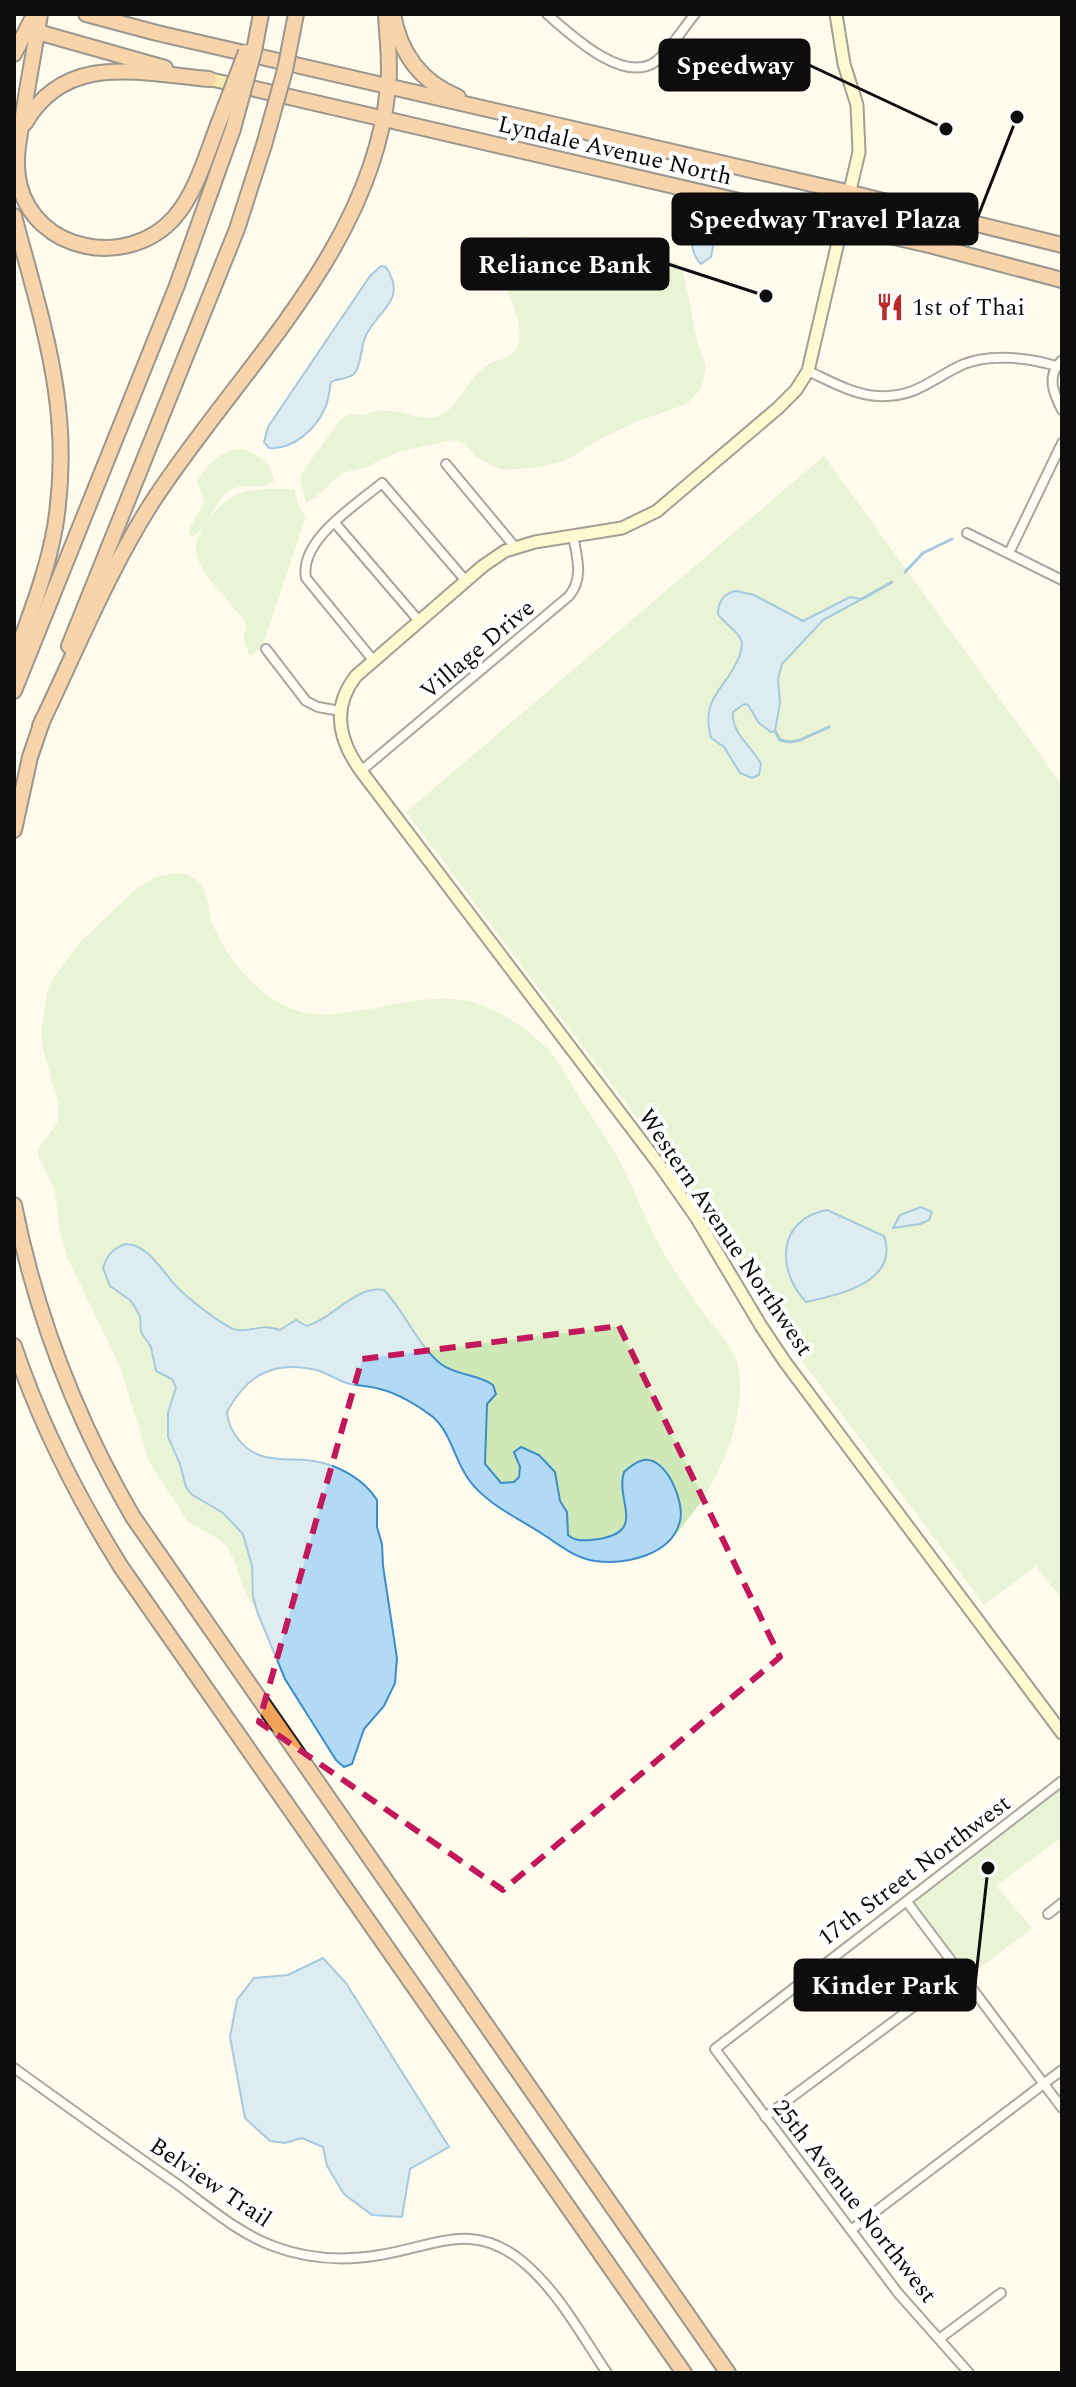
<svg xmlns="http://www.w3.org/2000/svg" width="1076" height="2387" viewBox="0 0 1076 2387" font-family="Spectral,serif">
	<style>
		.green { fill: #cfe8b8 }
		.water { fill: #b3daf5; stroke: #3c8cca; stroke-width: 2 }
		.lines { fill: none; stroke-linecap: round; stroke-linejoin: round }
		.stream { stroke: #3c8cca; stroke-width: 3 }
		.street-casing { stroke: #404040; stroke-width: 12 }
		.secondary-casing { stroke: #2f2f2f; stroke-width: 15 }
		.primary-casing { stroke: #1e1e1e; stroke-width: 16 }
		.highway-casing { stroke: #1e1e1e; stroke-width: 18 }
		.street { stroke: #fff; stroke-width: 8 }
		.secondary { stroke: #fdf7aa; stroke-width: 11 }
		.primary { stroke: #f5d867; stroke-width: 12 }
		.highway { stroke: #f1a459; stroke-width: 14 }
		.highway-bridge-casing { stroke: #1e1e1e; stroke-width: 18; stroke-linecap: butt }
		.highway-bridge { stroke: #f1a459; stroke-width: 14 }
		.marked { fill: none; stroke: #c2185b; stroke-width: 6; stroke-dasharray: 16 10; stroke-linejoin: round }
		.labels { text-anchor: middle; stroke-width: 8; stroke-linejoin: round; paint-order: stroke }
		.street-label { font-size: 24px; fill: #0d0d0d; stroke: #fff }
		.poi-label { font-size: 24px; fill: #0d0d0d; stroke: #fff; text-anchor: start }
		.leader { fill: none; stroke: #0d0d0d; stroke-width: 3 }
		.callout-dot { fill: #0d0d0d; stroke: #fff; stroke-width: 3 }
		.callout { fill: #0d0d0d; stroke: #0d0d0d; stroke-width: 3 }
		.callout-label { font-size: 26px; text-anchor: middle; font-weight: bold; fill: #fff }
	</style>
	<rect width="100%" height="100%" fill="#fffced"/>
	<!-- green -->
	<g class="green">
		<path d="M521,236l18,4 35,26 62,-4 17,5 25,-5 4,7 8,35 8,42 8,20 -4,22 -15,16 -49,17 -38,18 -33,21 -27,7 -34,3 -9,-2 -19,-10 -14,-15 -11,-3 -55,12 -34,16 -22,5 -28,26 -8,3 -6,-23 1,-5 40,-55 10,-5c15,3 16,-2 29,-3 30,-3 50,22 75,-8 9,-11 19,-30 32,-38 13,-8 28,-4 32,-24 5,-27 -20,-57 -20,-84l9,-16z"/>
		<path d="M242,449c16,5 30,14 32,32 -12,10 -30,1 -44,9 -17,11 -20,38 -37,46l-4,-2 1,-7 14,-24 -7,-22c12,-17 23,-32 45,-32z"/>
		<path d="M824,456l238,329v814l-26,-33 -52,39 -205,-275 -80,-130 -293,-388z"/>
		<path d="M294,489l5,18 7,10 -44,130 -12,10 -7,-20 4,-11c-12,-22 -44,-47 -50,-70 -3,-12 1,-19 7,-29 25,-41 46,-38 90,-38z"/>
		<path d="M177,873c11,1 20,4 26,14 6,10 5,24 9,35 12,32 39,66 69,82 59,33 140,-27 208,4 22,10 42,24 59,41 14,15 22,35 33,51 12,19 25,37 36,56 15,27 25,56 39,83 12,23 27,45 42,66 14,21 38,41 41,66 6,39 -12,88 -32,121 -9,16 -22,30 -32,44l5,-13 -52,-8c-7,26 -32,25 -55,25l-5,-5 -1,-23 -7,-11 -40,-34 -1,10 -5,5 -13,1 -16,-19 2,-60 5,-7 -5,-16c-68,-15 -63,-46 -103,-91l-32,9 -36,24 -10,3 -10,-6 -16,10 -19,-5 -21,5 -15,-6 -42,-30 -37,-42 -36,34c24,19 25,14 31,44 2,7 8,11 10,17 2,6 2,13 3,19 6,6 15,9 19,14 9,9 -3,25 -5,35 -1,10 -1,21 2,30 2,6 5,11 9,16 7,13 5,27 18,38 15,11 33,14 44,32 16,26 7,56 17,83l-15,-25 -8,-27 -8,-15 -7,-7 -32,-18 -39,-60 -28,-93 -54,-112 -8,-30 -4,-37 -17,-35 1,-7 19,-26v-20l-15,-53 -2,-16 6,-40 6,-14 26,-36 56,-53 20,-13z"/>
		<path d="M1062,1785v52l-66,49 36,42 -64,49 -56,-74z"/>
	</g>
	<!-- water -->
	<g class="water">
		<path d="M700,228l11,4 3,9 -3,16 -10,7c-8,-8 -13,-25 -6,-34z"/>
		<path d="M381,266l5,1c23,35 -11,44 -21,71 -5,11 -3,27 -11,36 -7,6 -16,4 -23,8 -2,9 -2,18 -6,26 -9,21 -32,42 -56,40l-5,-6 4,-15 102,-151z"/>
		<path d="M736,591l18,4 49,26 47,-24 12,2 -39,21 -41,44 -4,15 2,24 -5,28 -4,1 -12,-9 -11,-18 -4,-1 -11,8c-2,22 19,34 28,52l-2,11 -7,3 -12,-5 -16,-26 -13,-9c-11,-42 15,-48 28,-81 1,-2 3,-11 3,-13 -1,-12 -18,-20 -24,-30 0,-12 6,-21 18,-23z"/>
		<path d="M921,1207l11,5 -3,8 -9,4 -27,4 7,-13z"/>
		<path d="M827,1210l57,26c16,46 -46,59 -78,66 -30,-32 -29,-83 21,-92z"/>
		<path d="M126,1244c25,1 38,32 55,47 11,10 43,36 56,39 16,2 23,-7 43,0l16,-10 10,6c27,-7 49,-41 78,-36 21,22 33,55 57,74 16,12 37,10 52,21l3,9 -9,10 -2,60 16,19 13,-1 5,-5 1,-10 -6,-15 7,-5 18,8 16,17 5,29 7,11 1,23c9,8 21,5 31,4 48,-8 16,-38 25,-67 6,-5 12,-11 20,-12 23,-3 41,43 36,61 -8,34 -54,44 -85,40 -19,-3 -33,-14 -48,-24 -26,-18 -59,-31 -78,-57 -15,-20 -17,-46 -36,-63 -14,-11 -36,-24 -53,-28 -10,-3 -20,-3 -30,-5 -12,-3 -22,-11 -34,-14 -41,-10 -69,4 -89,42 1,10 5,20 12,28 20,25 47,17 75,21 24,4 50,18 63,39v27l5,17 1,22 14,92 -2,25 -11,23 -20,23 -12,35 -8,3 -8,-7 -51,-81 -27,-65 -5,-17 -1,-31 -9,-32 -20,-21 -32,-19 -5,-7 -6,-23 -12,-27v-24l8,-26 -4,-8 -16,-8 -5,-24 -10,-15 -1,-15 -5,-10 -5,-7 -20,-14 -7,-18c4,-13 10,-20 23,-24z"/>
		<path d="M323,1958l23,25 103,164 -39,22 -8,48 -30,-2 -28,-21 -17,-28 -4,-19 -21,-9 -17,5 -15,-2 -25,-23 -15,-81 7,-37 17,-22 34,-3z"/>
	</g>
	<g class="lines">
		<!-- stream -->
		<g class="stream">
			<path d="M905,572l18,-19 29,-14"/>
			<path d="M862,599l30,-17"/>
			<path d="M775,731l5,9 10,2 10,-2 29,-13"/>
		</g>
		<defs>
			<g id="street">
				<path d="M547,14c24,21 76,70 108,48 13,-9 29,-35 40,-48"/>
				<path d="M1062,360c-16,16 -9,32 0,50"/>
				<path d="M808,371c22,10 46,24 70,25 39,2 54,-18 86,-32 27,-11 65,-6 92,2"/>
				<path d="M446,464l69,83"/>
				<path d="M335,523l84,98"/>
				<path d="M967,533l95,47"/>
				<path d="M1009,553l53,-110"/>
				<path d="M266,649l40,52 12,6 22,4"/>
				<path d="M373,660l-67,-82c-7,-38 50,-73 76,-95l84,98"/>
				<path d="M361,771l208,-175c15,-18 8,-39 4,-60"/>
				<path d="M907,1902l155,206"/>
				<path d="M1048,1914l14,-11"/>
				<path d="M14,2068c54,39 108,78 163,116 30,22 61,49 96,62 34,13 72,15 107,9 56,-9 93,-35 143,7 35,29 59,74 84,111"/>
				<path d="M765,2117l195,-145"/>
				<path d="M851,2230l211,-160"/>
				<path d="M939,2339l62,-46"/>
				<path d="M969,2373l-71,-80 -183,-244 347,-268"/>
			</g>
			<path id="secondary" d="M836,14l8,50 13,41 2,47 -51,219 -12,19 -18,18 -121,103 -35,17 -87,14 -30,9 -22,15 -127,110c-25,32 -17,65 5,95l300,396 35,50 65,109 24,36 277,371"/>
			<path id="primary" d="M209,79l32,7"/>
			<g id="highway">
				<path d="M40,14c-5,34 -12,68 -17,102 -4,23 -9,44 -4,67 16,70 109,86 155,35 22,-25 32,-62 44,-93"/>
				<path d="M86,14l71,19 694,160 211,52"/>
				<path d="M393,14c7,40 28,68 65,83"/>
				<path d="M27,29l138,39"/>
				<path d="M14,54l17,-33"/>
				<path d="M251,88l682,158 129,34"/>
				<path d="M25,123c41,-71 115,-50 184,-44"/>
				<path d="M14,216c29,110 60,195 41,311 -8,46 -26,90 -41,133"/>
				<path d="M69,646l168,-417 27,-84"/>
				<path d="M14,691l162,-403 57,-159"/>
				<path d="M40,726c35,-73 68,-154 111,-222 85,-132 222,-254 237,-417 3,-24 -1,-49 -2,-73"/>
				<path d="M14,830l16,-73 13,-38"/>
				<path d="M14,1205c22,110 62,214 119,312l595,856"/>
				<path d="M14,1346c26,78 64,152 107,221l563,806"/>
			</g>
		</defs>
		<!-- street casing -->
		<use href="#street" class="street-casing"/>
		<!-- secondary casing -->
		<use href="#secondary" class="secondary-casing"/>
		<!-- primary casing -->
		<use href="#primary" class="primary-casing"/>
		<!-- highway casing -->
		<use href="#highway" class="highway-casing"/>
		<!-- street -->
		<use href="#street" class="street"/>
		<!-- secondary -->
		<use href="#secondary" class="secondary"/>
		<!-- primary -->
		<use href="#primary" class="primary"/>
		<!-- highway -->
		<use href="#highway" class="highway"/>
		<defs>
			<g id="highway-bridge">
				<path d="M218,125l28,-73"/>
				<path d="M233,129l21,-78 7,-37"/>
				<path d="M264,145l21,-75 11,-56"/>
			</g>
		</defs>
		<!-- highway-bridge casing -->
		<use href="#highway-bridge" class="highway-bridge-casing"/>
		<!-- highway-bridge -->
		<use href="#highway-bridge" class="highway-bridge"/>
	</g>
	<!-- marked area -->
	<path d="M0 0H1076V2387H0ZM619,1326l161,331 -277,233 -244,-168 103,-363z" fill="#fffced" fill-opacity=".55" fill-rule="evenodd"/>
	<path class="marked" d="M619,1326l161,331 -277,233 -244,-168 103,-363z"/>
	<!-- icons -->
	<defs>
		<symbol id="restaurant-bare" viewBox="-9 -9 18 18"><path d="M-5-6h1v4h1v-4h1v4h1v-4h1v5L-1.5 .5V6h-2V.5L-5-1ZM5-6V6H3V1.5H1.5Q1.5-4 5-6Z" fill="#ba282a" stroke="#fff" stroke-width="2.5" paint-order="stroke"/></symbol>
	</defs>
	<g fill-rule="evenodd">
		<use href="#restaurant-bare" x="870" y="287" width="40" height="40"/>
	</g>
	<g class="labels">
		<!-- street labels -->
		<g class="street-label">
			<text transform="translate(615 150) rotate(13)" y="8">Lyndale Avenue North</text>
			<text transform="translate(477 649) rotate(-40)" y="8">Village Drive</text>
			<text transform="translate(726 1232) rotate(56)" y="8">Western Avenue Northwest</text>
			<text transform="translate(914 1870) rotate(-37)" y="8">17th Street Northwest</text>
			<text transform="translate(211 2182) rotate(34)" y="8">Belview Trail</text>
			<text transform="translate(855 2201) rotate(52)" y="8">25th Avenue Northwest</text>
		</g>
		<!-- poi labels -->
		<g class="poi-label">
			<text x="912" y="315">1st of Thai</text>
		</g>
	</g>
	<!-- callouts -->
	<path class="leader" d="M946 129L809 65M1017 117L977 219M766 296L668 264M988 1868L975 1985"/>
	<g class="callout-dot">
		<circle cx="946" cy="129" r="8"/>
		<circle cx="1017" cy="117" r="8"/>
		<circle cx="766" cy="296" r="8"/>
		<circle cx="988" cy="1868" r="8"/>
	</g>
	<g class="callout">
		<rect x="660" y="40" width="149" height="50" rx="8"/>
		<rect x="673" y="194" width="304" height="50" rx="8"/>
		<rect x="462" y="239" width="206" height="50" rx="8"/>
		<rect x="795" y="1960" width="180" height="50" rx="8"/>
	</g>
	<g class="callout-label">
		<text x="735" y="74">Speedway</text>
		<text x="825" y="228">Speedway Travel Plaza</text>
		<text x="565" y="273">Reliance Bank</text>
		<text x="885" y="1994">Kinder Park</text>
	</g>
	<!-- border -->
	<rect width="1076" height="2387" fill="none" stroke="#0d0d0d" stroke-width="32"/>
</svg>
